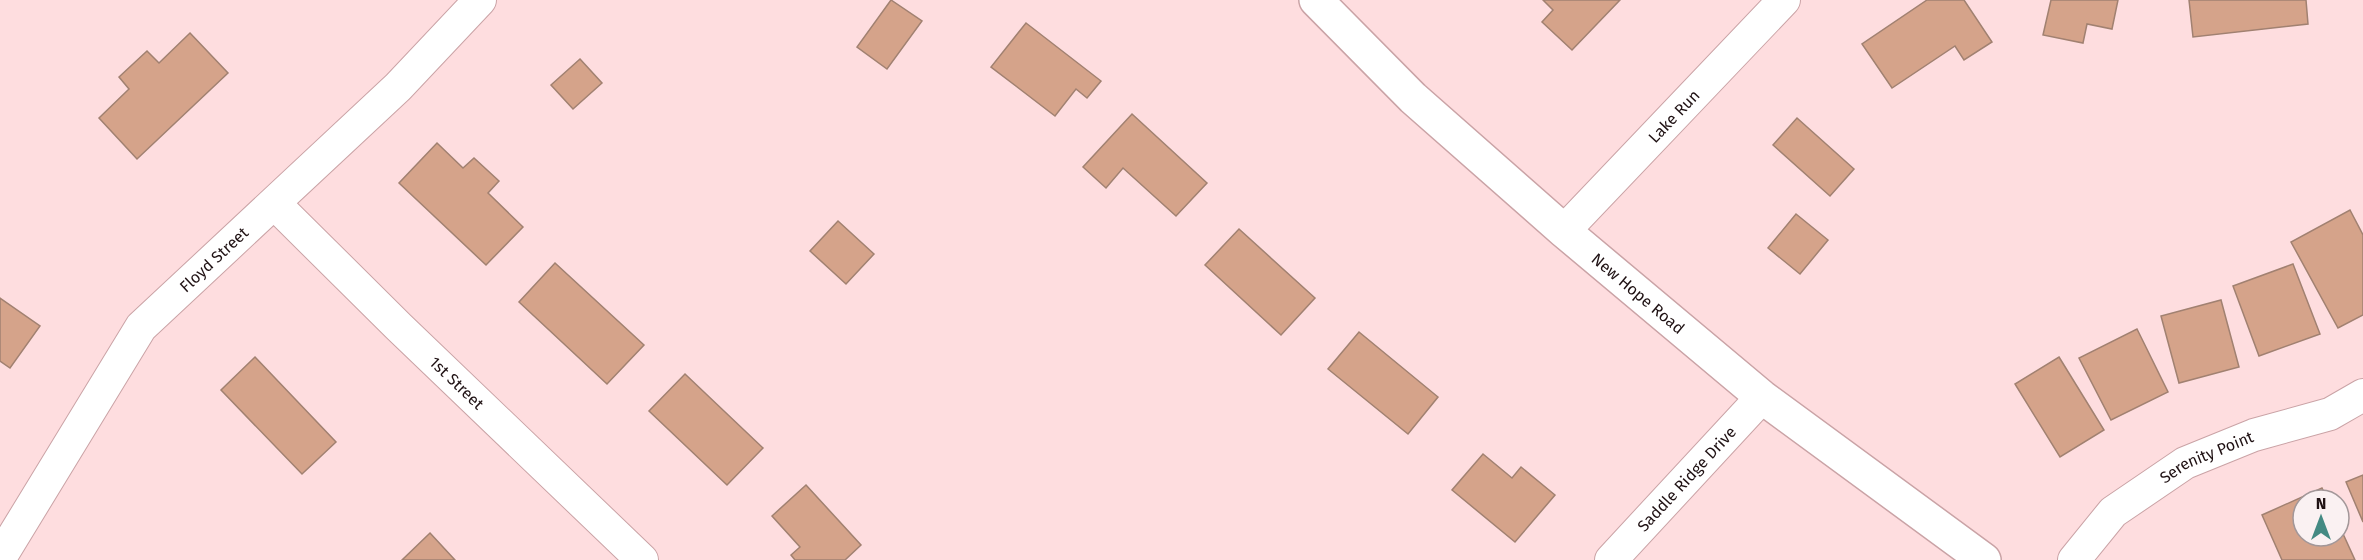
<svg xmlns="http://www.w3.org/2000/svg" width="2363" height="560" viewBox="0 0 2363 560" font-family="'Fira Sans',sans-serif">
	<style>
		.building { fill: #d5a38a; stroke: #a18171; stroke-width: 1.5 }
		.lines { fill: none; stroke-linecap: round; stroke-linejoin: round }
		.street-casing { stroke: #caa3a6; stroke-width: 34 }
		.secondary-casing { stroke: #caa3a6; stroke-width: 36 }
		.street { stroke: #fff; stroke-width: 32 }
		.secondary { stroke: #fff; stroke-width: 33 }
		.labels { text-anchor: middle; stroke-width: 6; stroke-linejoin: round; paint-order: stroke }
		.street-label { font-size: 16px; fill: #1f1113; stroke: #faf1f2 }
	</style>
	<rect width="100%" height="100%" fill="#fedddf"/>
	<!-- building -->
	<g class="building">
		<path d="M891,0l31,21 -35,48 -30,-22z"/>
		<path d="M1543,0h77l-48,50 -30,-28 11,-12z"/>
		<path d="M1927,0h37l28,42 -28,18 -9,-14 -63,42 -30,-44z"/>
		<path d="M2051,0h67l-6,29 -25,-5 -4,19 -40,-8z"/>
		<path d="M2189,0h117l2,24 -115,13z"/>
		<path d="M1026,23l75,58 -14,17 -11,-9 -21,27 -64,-49z"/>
		<path d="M190,33l38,40 -91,86 -38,-41 30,-29 -10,-12 28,-26 12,12z"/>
		<path d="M580,59l22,24 -29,26 -22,-24z"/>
		<path d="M1132,114l75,69 -31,33 -53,-48 -17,20 -23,-21z"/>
		<path d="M1797,118l57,51 -24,27 -57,-51z"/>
		<path d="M437,143l26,25 11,-10 25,23 -11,12 35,34 -37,38 -87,-82z"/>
		<path d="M2350,210l13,25v80l-25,13 -47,-86z"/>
		<path d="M1796,214l32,26 -28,34 -32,-26z"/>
		<path d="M838,221l36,33 -28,30 -36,-33z"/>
		<path d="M1239,229l76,69 -34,37 -76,-70z"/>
		<path d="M555,263l89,82 -37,39 -88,-82z"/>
		<path d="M2293,264l27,70 -61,22 -26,-70z"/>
		<path d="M0,298l40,28 -30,42 -10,-7z"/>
		<path d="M2221,300l18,67 -60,16 -18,-67z"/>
		<path d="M2137,329l31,63 -57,28 -32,-62z"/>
		<path d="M1359,332l79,65 -30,37 -80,-65z"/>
		<path d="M255,357l81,85 -34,32 -81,-84z"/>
		<path d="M2059,357l45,73 -44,27 -45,-73z"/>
		<path d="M685,374l78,74 -36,37 -78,-74z"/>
		<path d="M1483,454l29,24 9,-11 34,28 -40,47 -63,-52z"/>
		<path d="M2363,475v47l-17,-40z"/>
		<path d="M806,485l55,60 -16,15h-50l-4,-5 9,-8 -28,-31z"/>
		<path d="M2322,488l6,12h-25v36h36v-11l16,35h-73l-20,-45z"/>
		<path d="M430,533l25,27h-53z"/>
	</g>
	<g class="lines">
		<defs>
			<g id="street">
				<path id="s1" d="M275,204l124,123 243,233"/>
				<path id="s2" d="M1564,231l220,-231"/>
				<path id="s3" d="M0,558l141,-231 257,-240 82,-87"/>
				<path id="s4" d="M1611,560l151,-163"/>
				<path id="s5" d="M2074,560l39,-48 72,-49 69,-28 76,-21 33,-19"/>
			</g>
			<g id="secondary">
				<path id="s6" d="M1316,0l97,98 151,133 198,166 222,163"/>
			</g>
		</defs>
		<!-- street casing -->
		<use href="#street" class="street-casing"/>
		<!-- secondary casing -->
		<use href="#secondary" class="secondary-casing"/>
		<!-- street -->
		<use href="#street" class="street"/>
		<!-- secondary -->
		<use href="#secondary" class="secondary"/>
	</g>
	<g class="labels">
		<!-- street labels -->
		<g class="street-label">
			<text dy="6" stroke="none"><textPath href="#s2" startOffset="159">Lake Run</textPath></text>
			<text dy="6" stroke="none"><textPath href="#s3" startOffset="370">Floyd Street</textPath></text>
			<text dy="6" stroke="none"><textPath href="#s6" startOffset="436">New Hope Road</textPath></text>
			<text dy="6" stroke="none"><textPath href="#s1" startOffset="255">1st Street</textPath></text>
			<text dy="6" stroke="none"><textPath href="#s5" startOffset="171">Serenity Point</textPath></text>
			<text dy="6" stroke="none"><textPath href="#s4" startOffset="111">Saddle Ridge Drive</textPath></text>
		</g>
	</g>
	<!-- north arrow -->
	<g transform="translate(2321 518)"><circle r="28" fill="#faf1f2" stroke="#a29799" stroke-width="1.5"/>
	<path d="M0-4.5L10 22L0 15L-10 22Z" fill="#448a83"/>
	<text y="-9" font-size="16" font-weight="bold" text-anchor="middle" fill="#1f1113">N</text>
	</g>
</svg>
